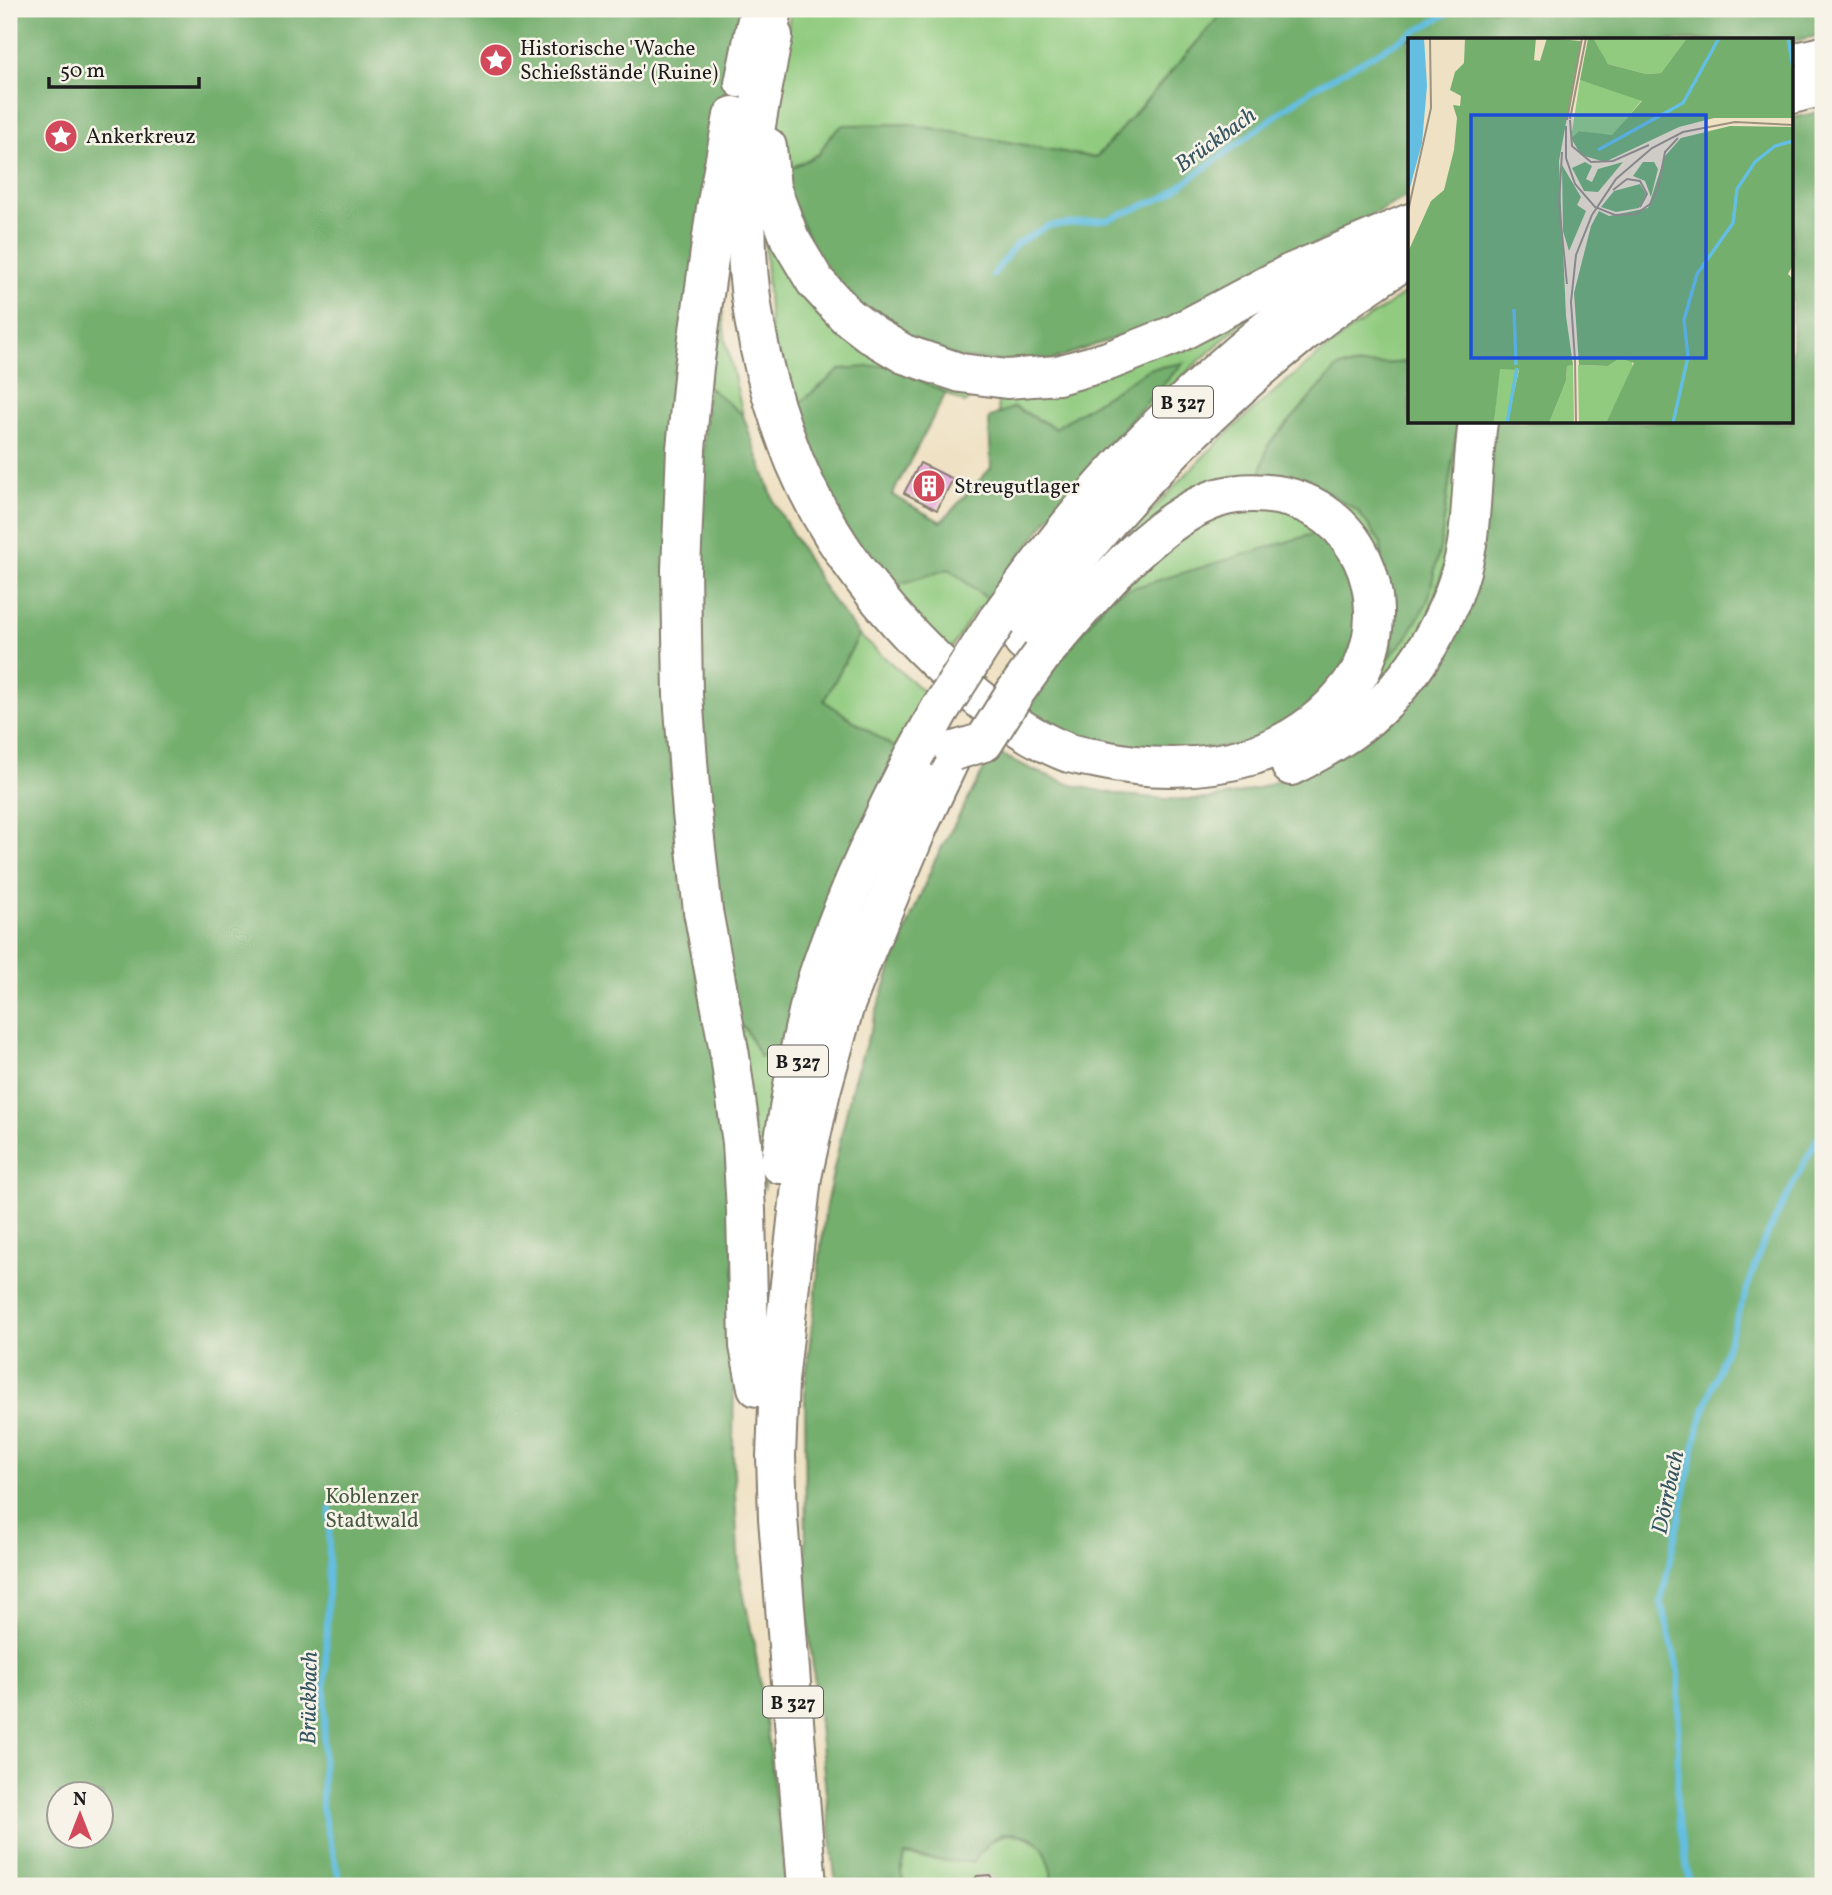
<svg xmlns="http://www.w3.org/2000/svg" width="1832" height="1895" viewBox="0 0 1832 1895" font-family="Vollkorn,serif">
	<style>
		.green { fill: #90cb7f; stroke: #56744e; stroke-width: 2 }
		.forest { fill: #74af6e; stroke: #486645; stroke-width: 2; fill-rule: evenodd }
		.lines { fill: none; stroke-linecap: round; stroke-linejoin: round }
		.stream { stroke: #63bee1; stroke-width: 6 }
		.building { fill: #e8aadf }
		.minor-casing { stroke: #867e70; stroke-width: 32 }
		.highway-casing { stroke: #867e70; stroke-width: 42 }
		.minor { stroke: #fff; stroke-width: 28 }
		.highway { stroke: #fff; stroke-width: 38 }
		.highway-bridge-casing { stroke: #867e70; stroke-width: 42; stroke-linecap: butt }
		.highway-bridge { stroke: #fff; stroke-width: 38 }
		.labels { text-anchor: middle; stroke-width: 5; stroke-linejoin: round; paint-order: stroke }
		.shield { fill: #f7f3e8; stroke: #5e5c59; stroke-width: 2 }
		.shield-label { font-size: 19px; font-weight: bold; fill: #1c1c1c }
		.poi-label { font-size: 21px; fill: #1c1c1c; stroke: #f7f3e8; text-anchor: start }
		.park-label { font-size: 21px; fill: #45593f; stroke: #f7f3e8 }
		.water-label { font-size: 23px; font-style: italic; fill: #355561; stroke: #f7f3e8 }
		.inset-river { fill: none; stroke: #63bee1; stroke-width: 3.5 }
		.inset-road { fill: none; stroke: #9b9280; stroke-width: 2 }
		.view { fill: #1d4ed8; fill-opacity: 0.15; stroke: #1d4ed8; stroke-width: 3.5 }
		.inset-edge { fill: none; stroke: #1c1c1c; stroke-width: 3.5 }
	</style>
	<rect width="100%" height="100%" fill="#f7f3e8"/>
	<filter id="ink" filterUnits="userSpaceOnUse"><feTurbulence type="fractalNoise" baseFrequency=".0143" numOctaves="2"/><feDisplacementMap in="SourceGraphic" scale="14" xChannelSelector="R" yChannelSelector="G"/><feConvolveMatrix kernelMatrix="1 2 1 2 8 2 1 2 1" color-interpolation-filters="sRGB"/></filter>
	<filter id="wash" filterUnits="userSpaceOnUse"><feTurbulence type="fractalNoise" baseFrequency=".00686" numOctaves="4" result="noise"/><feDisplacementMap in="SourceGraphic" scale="28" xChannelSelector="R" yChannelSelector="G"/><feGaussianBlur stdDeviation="1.57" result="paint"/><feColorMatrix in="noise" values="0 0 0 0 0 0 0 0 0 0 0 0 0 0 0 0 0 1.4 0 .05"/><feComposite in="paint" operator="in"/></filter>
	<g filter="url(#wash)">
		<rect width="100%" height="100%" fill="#efe1c3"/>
		<!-- green -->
		<g class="green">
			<path d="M791,9h435l-130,149 -188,-34 -78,12 -11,18 -39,20c-9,-57 2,-109 11,-165z"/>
			<path d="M761,173l198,210 14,12 -8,8 -75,-38 -105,50 -12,-37z"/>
			<path d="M1410,290v72l-72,5 -78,108 53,9 45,27 23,32 1,12 -5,18 -85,-83 -162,46c63,-75 132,-137 210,-198 22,-17 47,-32 70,-48z"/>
			<path d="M715,309h7l3,28 18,78 -36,-29z"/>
			<path d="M1250,316l-60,53 -83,85 -2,-8 77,-82 -33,5 -94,59 -40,-21 -16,7 -3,-27z"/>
			<path d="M1458,422h13l-13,127 -50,116 -88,66 60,-148 15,11 1,22 -6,40 17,-19 33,-90z"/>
			<path d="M1278,503l66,40 -286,106 124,-124z"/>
			<path d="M949,569l40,31 -8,10 -4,-2 -32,51 -67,-69z"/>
			<path d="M859,635l66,58 -30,55 -71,-47z"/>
			<path d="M733,1022l45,25 11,-5 -25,148z"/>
			<path d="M1008,1834c33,0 46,21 43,52h-146l-4,-12 4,-19 40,6 28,1c10,-12 19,-25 35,-28z"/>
		</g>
		<!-- forest -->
		<g class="forest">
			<path d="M9,9h734l-32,164 -45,532 18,210 38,177 13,184 -2,178 6,117 16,78 12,78 19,159h-777zM60,1794h42v42h-42z"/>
			<path d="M1226,9h597v26l-31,6 -382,-1v155l-94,49 -115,64 -160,56 -82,-6 -73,-31 -64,-58 -42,-95 39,-20 11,-18 13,-11 65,-1 188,34z"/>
			<path d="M1823,111v1775h-772c2,-23 -7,-51 -34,-52 -5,-1 -12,-1 -17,1 -11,5 -19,18 -27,27l-28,-1 -40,-6 -4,19 4,12h-69l-30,-283 -1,-219 21,-179 27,-123 40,-120 41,-100 60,-111 39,19 39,15 49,10 46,4h40l30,-5 28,-8 51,-22 90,-71 81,-271h305v-304z"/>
			<path d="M1410,362v60h48l-18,125 -12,54 -21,36 -18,21 7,-42 -1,-22 -6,-1 -12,-20 5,-18 -1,-12 -23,-32 -45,-27 -53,-9 8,-30 70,-78z"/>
			<path d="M1183,363l-77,83 1,8c-45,43 -82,94 -118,146l-40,-31 -71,21 -93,-175 56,-46 49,-4 56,28 -54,102 49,27 50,-54 -2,-50 25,-11 41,21 94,-59z"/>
			<path d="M707,386l36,29 32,89 51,87 33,44 -35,66 75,50 -110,291 -29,15 -15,-29 -12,-6 -33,-250 -1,-246z"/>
			<path d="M1313,534l28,17 14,44 2,40 -23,50 -67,57 -137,16 -114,-41 96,-123z"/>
		</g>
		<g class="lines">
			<!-- stream -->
			<g class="stream">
				<path d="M993,275l23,-31 32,-18 62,-7 57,-23 145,-107 144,-80"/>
				<path d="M330,1509l-8,299 19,78"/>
				<path d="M1690,1886l-13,-75 2,-138 -18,-71 39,-180 64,-181 59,-114"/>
			</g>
		</g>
		<g id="blocks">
			<!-- building -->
			<g class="building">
				<path d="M920,463l33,16 -16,31 -33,-17z"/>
				<path d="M990,1875l6,11h-26l7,-10z"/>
			</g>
		</g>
	</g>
	<g filter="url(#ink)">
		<use href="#blocks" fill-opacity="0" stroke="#867e70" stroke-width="2"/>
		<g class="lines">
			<defs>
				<g id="minor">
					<path d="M773,36l5,-27"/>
					<path d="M739,83l15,-74"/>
				</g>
				<g id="highway">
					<path d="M773,36c-11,56 -23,111 -26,168 -4,88 15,176 48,258 36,86 98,162 167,222 32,28 67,54 107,69 8,2 17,4 25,5 53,12 107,13 160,-3 39,-13 70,-35 95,-68 5,-7 11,-13 14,-21 31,-71 -5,-158 -86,-171 -20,-3 -39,-3 -59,3 -68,23 -130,104 -176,157"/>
					<path d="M1792,63l31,-7"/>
					<path d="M1792,94l31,-8"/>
					<path d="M733,116l-17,92 -22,159 -8,82 -5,121 2,125 9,118 11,98 27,145 12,87 4,67 3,136 8,41"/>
					<path d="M767,147l4,41 19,51 25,42 31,34 26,20 32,19 57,19 46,6 51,-4 50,-14 66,-26 117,-62 119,-50"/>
					<path d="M996,622c35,-48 70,-95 109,-139 74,-84 159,-154 248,-220"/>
					<path d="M1024,642c19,-29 37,-63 58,-90 67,-83 145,-159 228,-225 31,-26 67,-47 100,-71"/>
					<path d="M1291,766c24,-12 47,-25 68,-41 54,-42 97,-114 108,-181 6,-40 5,-82 11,-122"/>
					<path d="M780,1164c9,-56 18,-113 32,-168 7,-27 18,-54 28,-80 22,-55 47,-108 74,-160"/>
					<path d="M807,1886l-29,-368 -2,-62 3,-75 23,-204 19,-86 23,-83 23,-60 52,-123 35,-74"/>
				</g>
			</defs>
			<!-- minor casing -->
			<use href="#minor" class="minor-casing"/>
			<!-- highway casing -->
			<use href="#highway" class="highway-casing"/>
			<!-- minor -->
			<use href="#minor" class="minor"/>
			<!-- highway -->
			<use href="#highway" class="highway"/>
			<defs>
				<g id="highway-bridge">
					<path d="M954,751l30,-9 32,-51 26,-36"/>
					<path d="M914,756l25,-45 57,-89"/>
				</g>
			</defs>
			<!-- highway-bridge casing -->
			<use href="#highway-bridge" class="highway-bridge-casing"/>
			<!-- highway-bridge -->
			<use href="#highway-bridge" class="highway-bridge"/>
		</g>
	</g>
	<!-- icons -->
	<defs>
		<symbol id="sight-disc" viewBox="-11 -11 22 22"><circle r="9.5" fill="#d1495b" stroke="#f7f3e8"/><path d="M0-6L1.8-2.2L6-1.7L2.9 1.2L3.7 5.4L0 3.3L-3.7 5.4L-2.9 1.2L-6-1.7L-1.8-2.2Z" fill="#fff"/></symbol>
		<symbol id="building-disc" viewBox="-11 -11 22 22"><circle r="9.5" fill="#d1495b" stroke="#f7f3e8"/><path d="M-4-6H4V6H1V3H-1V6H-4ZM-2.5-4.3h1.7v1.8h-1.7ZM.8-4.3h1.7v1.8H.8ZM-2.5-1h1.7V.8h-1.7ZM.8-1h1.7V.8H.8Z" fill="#fff"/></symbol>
	</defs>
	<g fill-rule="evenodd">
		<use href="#sight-disc" x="477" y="41" width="38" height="38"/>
		<use href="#sight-disc" x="42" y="117" width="38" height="38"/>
		<use href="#building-disc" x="910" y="467" width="38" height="38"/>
	</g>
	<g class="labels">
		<!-- shield labels -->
		<g class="shield">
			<rect x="1153" y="386.5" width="60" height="31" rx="5"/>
			<rect x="768" y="1045.5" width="60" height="31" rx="5"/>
			<rect x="763" y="1686.5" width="60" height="31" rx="5"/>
		</g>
		<g class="shield-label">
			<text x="1183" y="409">B 327</text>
			<text x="798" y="1068">B 327</text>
			<text x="793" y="1709">B 327</text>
		</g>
		<!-- poi labels -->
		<g class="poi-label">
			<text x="520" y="55">Historische 'Wache<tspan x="520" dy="24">Schießstände' (Ruine)</tspan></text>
			<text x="86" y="143">Ankerkreuz</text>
			<text x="954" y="493">Streugutlager</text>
		</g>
		<!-- park labels -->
		<g class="park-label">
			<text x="372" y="1503">Koblenzer<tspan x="372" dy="24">Stadtwald</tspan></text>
		</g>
		<!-- water labels -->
		<g class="water-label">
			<text transform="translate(1215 139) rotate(-36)" y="8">Brückbach</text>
			<text transform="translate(1667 1492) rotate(-78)" y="8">Dörrbach</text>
			<text transform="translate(308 1698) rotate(-89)" y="8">Brückbach</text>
		</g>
	</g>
	<!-- overview -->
	<g transform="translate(1408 38)">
		<rect width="385" height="385" fill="#efe1c3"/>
		<path d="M279,0l-26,35 -15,1 -38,-10 -20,-25zM172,42l46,13 16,7 -30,36 -33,-5 -8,7zM212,320l12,3 1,7 -27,55h-27l-1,-58 30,1zM165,327l1,58h-25l17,-42 1,-15zM91,331h20l-12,54h-13z" fill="#90cb7f"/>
		<path d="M57,0h71l-2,22 6,1 7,-23 34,3 -22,120 7,155 7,49 -6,1 -1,15 -17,42h-42l12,-53 -19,-1 -6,54h-86v-171l23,-51 13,-11 10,-40 3,-32 -4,-13 7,1 1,-10 -11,-6 5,-18 9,-9zM279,0h106v80h-79l-35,9 -74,35 -24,-7 -10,-17 8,-7 33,4 30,-34 -62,-21 8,-41 6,1 14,24 38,10 15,-1zM322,88l63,1v138l-5,9 5,5v144h-187l28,-60 -14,-5 -12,8 -29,-1 -5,-72 17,-67 8,-15 10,5 39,-8 17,-52 16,-18zM177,124l7,4 -6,13 6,3 6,-13 25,-7 -25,30 -14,-1 -12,-23zM235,124h11l4,7 -7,28 -6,-16 -12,-5zM154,127l19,32 -4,8 9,6 -17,40 -6,-20zM232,146l6,10 -7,14 -23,4 -15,-5 13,-16z" fill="#74af6e"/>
		<path d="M0,0h16l3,48 -5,57 -14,52z" fill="#63bee1"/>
		<path class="inset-river" d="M380,0l5,30M190,112l85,-47 36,-65M106,271l2,56M99,385l10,-55M265,385l15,-66 -4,-37 13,-46 36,-51 4,-34 18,-27 20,-16 18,-5"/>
		<path class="inset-road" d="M162,81l16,-81M159,82l15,-82M162,82l2,26 19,16 22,-1 36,-16M158,88v32l9,26 20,23 20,8 21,-1 14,-10 8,-15 7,-37 13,-14M154,114l-3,52 8,80M205,152l14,-11 13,2 7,13 -7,13M0,173l23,-103 -1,-70M167,322l1,63M167,322l-4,-58 5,-47 16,-40 24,-36 36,-31 31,-16 52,-10 58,3"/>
		<path class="view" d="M63,77h235v243h-235z"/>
		<rect width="385" height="385" class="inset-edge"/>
	</g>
	<!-- margin -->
	<rect width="1832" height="1895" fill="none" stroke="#f7f3e8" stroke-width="35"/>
	<!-- north arrow -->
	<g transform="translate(80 1815)"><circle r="33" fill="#f7f3e8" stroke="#9f9d96" stroke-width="2"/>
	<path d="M0-5L12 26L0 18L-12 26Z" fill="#d1495b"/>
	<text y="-10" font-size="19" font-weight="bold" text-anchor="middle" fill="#1c1c1c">N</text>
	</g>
	<!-- scale -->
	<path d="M49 77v10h150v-10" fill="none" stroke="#1c1c1c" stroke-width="3.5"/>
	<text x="60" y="77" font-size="21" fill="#1c1c1c" stroke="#f7f3e8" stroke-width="5" paint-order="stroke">50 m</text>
</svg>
